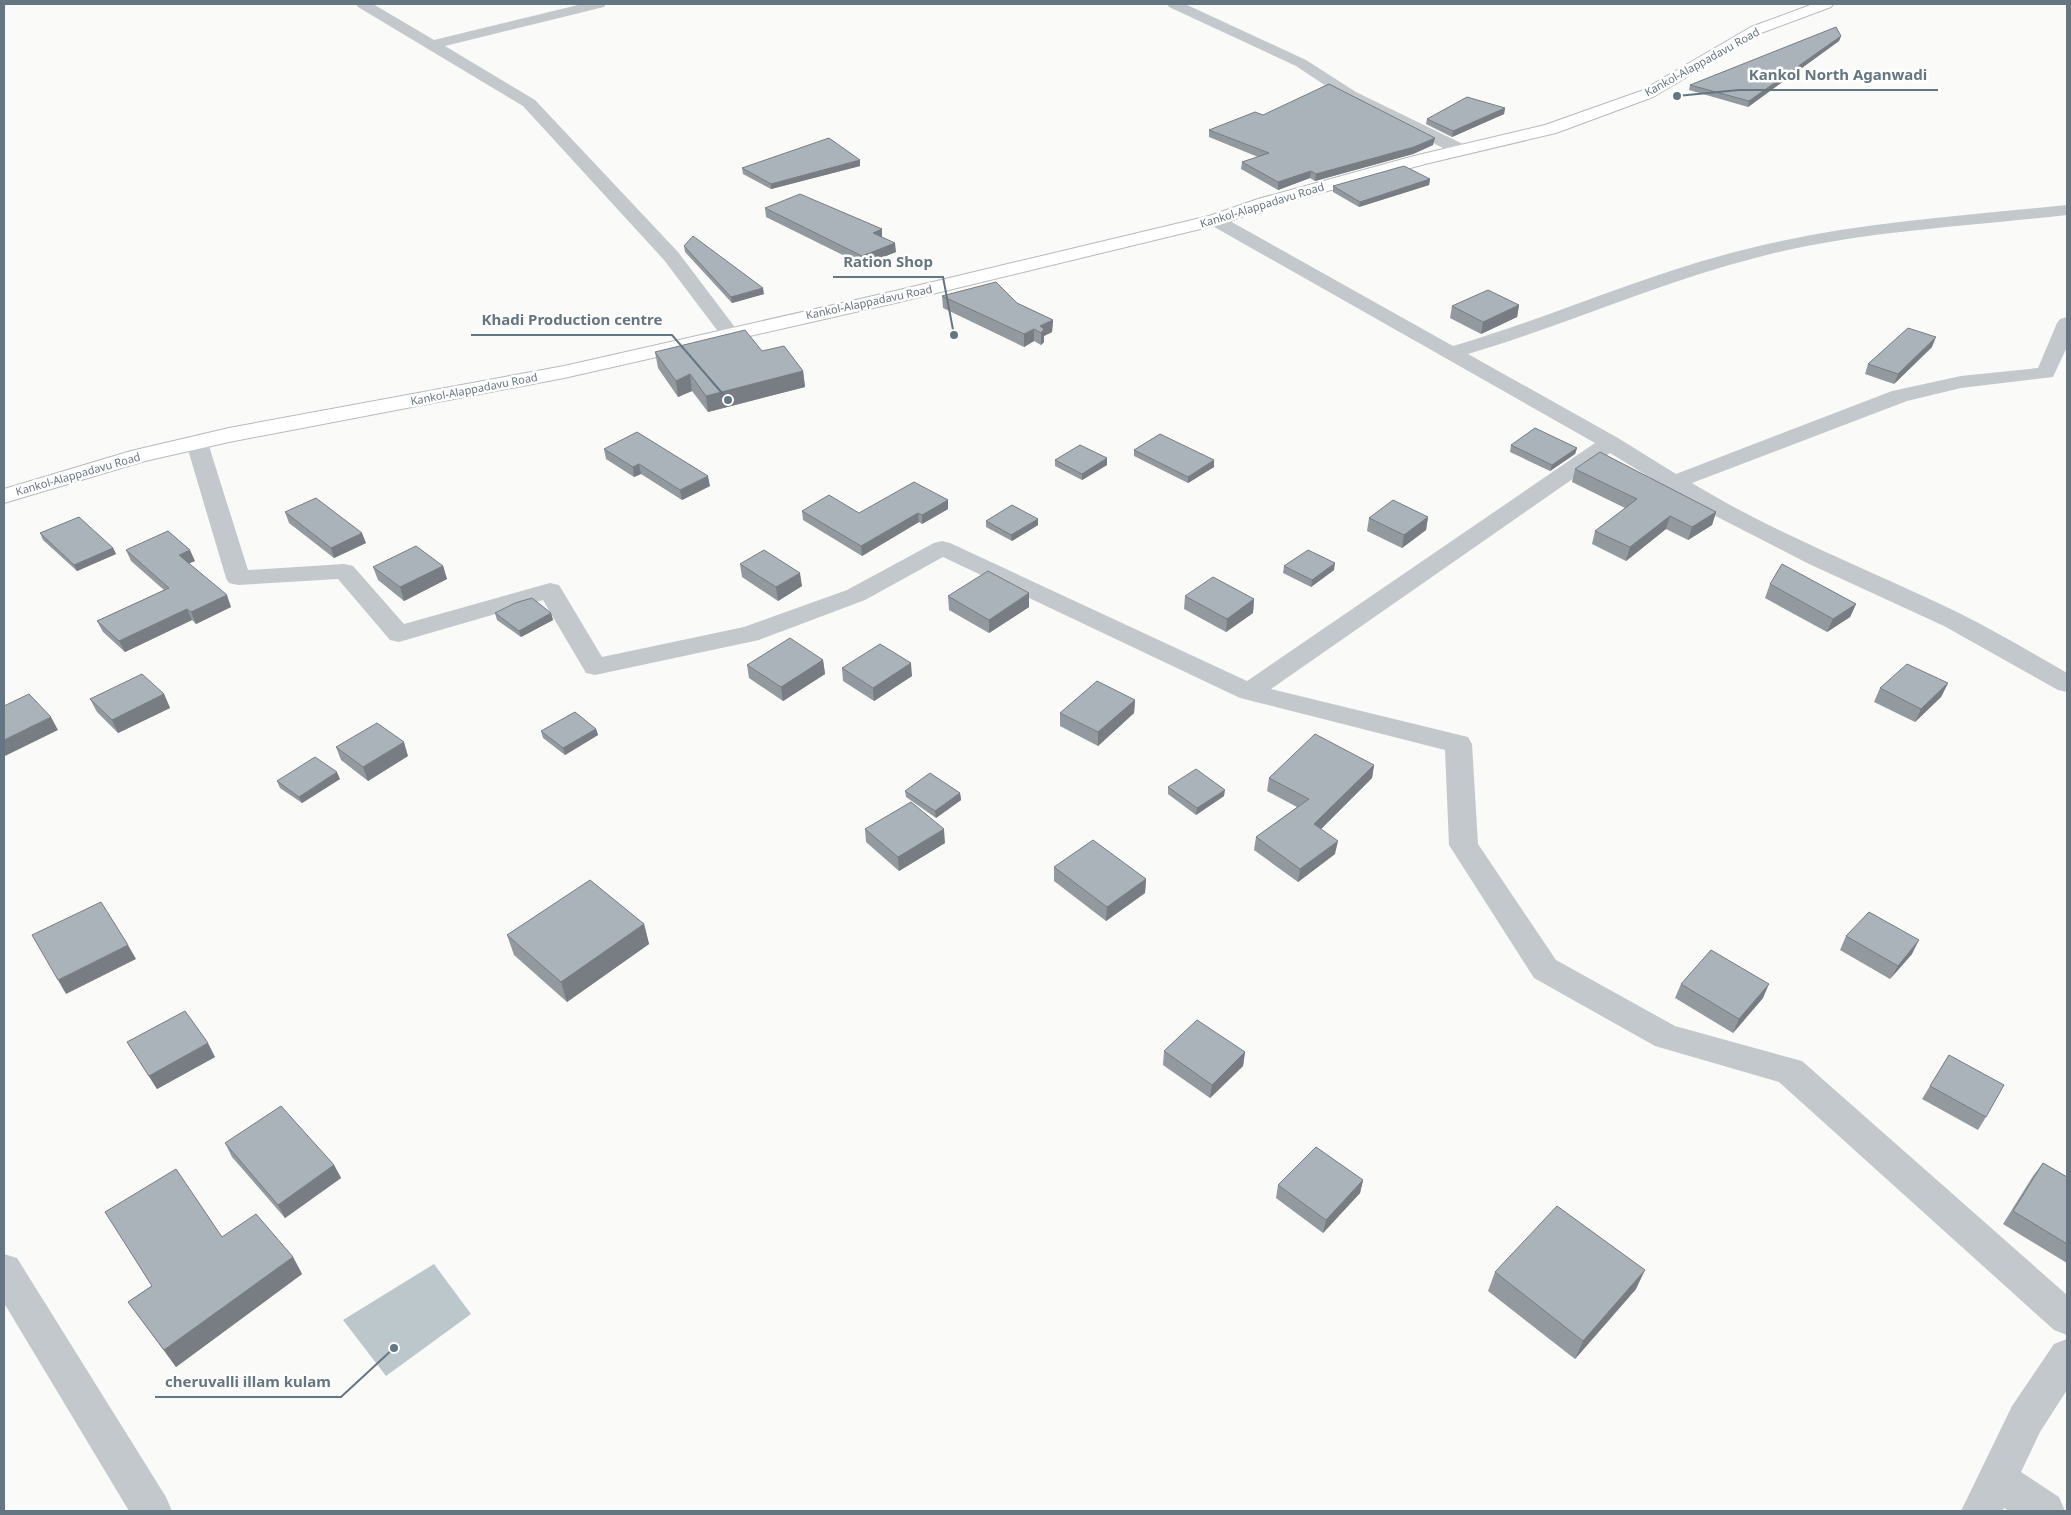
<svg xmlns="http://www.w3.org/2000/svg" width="2071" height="1515" viewBox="0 0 2071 1515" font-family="'Noto Sans',sans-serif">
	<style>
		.water { fill: #bbc7cb }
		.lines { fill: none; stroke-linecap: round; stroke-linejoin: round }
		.major-casing { stroke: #b5babe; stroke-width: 2 }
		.minor { fill: #c3c8cc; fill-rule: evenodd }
		.major { fill: #fff; fill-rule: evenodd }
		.wall { fill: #929a9f }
		.shaded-wall { fill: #777d82 }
		.building { fill: #aab3b9; stroke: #777d82 }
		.labels { text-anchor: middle; stroke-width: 5; stroke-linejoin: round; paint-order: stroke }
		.far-street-label { font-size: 11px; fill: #657683; stroke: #fff }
		.leader { fill: none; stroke: #657683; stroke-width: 2 }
		.callout-dot { fill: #657683; stroke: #fff; stroke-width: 2 }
		.callout-label { font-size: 15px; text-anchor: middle; font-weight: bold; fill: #657683; stroke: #fff; stroke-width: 5; stroke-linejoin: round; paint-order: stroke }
	</style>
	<rect width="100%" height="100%" fill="#fafaf8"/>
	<!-- water -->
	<path class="water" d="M434,1264l37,50 -85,62 -43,-56z"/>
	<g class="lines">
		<defs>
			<path id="major" d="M1813,4h20l-2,3 -70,26 -108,64 -97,36 -131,31 -155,43 -49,17 -326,79 -331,75 -335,64 -84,19 -141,42v-14l127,-38 98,-23 335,-62 331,-75 314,-75 49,-17 156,-43 131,-31 96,-34 110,-64z"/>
		</defs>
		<!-- major casing -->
		<use href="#major" class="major-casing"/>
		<!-- minor -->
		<g class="minor">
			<path d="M356,4h17l61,36 148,-36h24l-2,3 -159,39 90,54 143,152 62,82 -3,4 -7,2 -7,-2 -59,-78 -141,-154 -165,-99z"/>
			<path d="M1167,4h18l121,56 50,32 111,54 2,4 -2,4h-12l-111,-56 -48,-32 -127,-59z"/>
			<path d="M2067,205v10c-103,12 -208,16 -308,42 -99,25 -193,68 -291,97l150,84 58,36 216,-83 69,-15 77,-8 19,-45 3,-4 7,-2v30l-14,30 -92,11 -54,13 -215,82c85,52 179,87 269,131 36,18 71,39 106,59v19l-9,-2 -114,-64 -137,-63 -107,-55 -90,-55 -339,236 197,48 4,7 6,100 78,116 119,66 127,35 265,234v40l-13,-5 -275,-248 -124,-36 -121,-68 -85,-133 -4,-95 -205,-52 -297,-141 -78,43 -106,40 -164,35 -9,-2 -43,-73 -144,42 -9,-2 -52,-61 -100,6 -9,-2 -3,-5 -40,-135 3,-5 8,-2 8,2 3,5 40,127 96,-6 9,2 51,58 146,-41 9,2 43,72 142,-30 103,-37 87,-47 8,-2 8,2 297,138 348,-238 -386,-219 -3,-4 3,-4 6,-1 6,1 232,130c102,-30 199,-75 302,-99 103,-25 208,-31 312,-42z"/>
			<path d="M4,1254l13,4 149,239 6,14h-43l-125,-208z"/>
			<path d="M2067,1339v51l-27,42 -19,40 38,25 6,14h-56l-5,-3 -2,3h-41l51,-105 42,-62z"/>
		</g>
		<!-- major -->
		<use href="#major" class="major"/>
	</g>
	<!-- wall -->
	<g class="wall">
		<path d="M1841,36l-2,5 -91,66 -59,-17 1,-5z"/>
		<path d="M1505,108l-1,6 -52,23 -26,-13 1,-5z"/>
		<path d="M1263,115l170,30 -20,9 -98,27 -5,-3 -32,12 -37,-21 1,-7 16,-5 -49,-20v-7z"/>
		<path d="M860,160v6l-89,23 -28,-15 -1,-6z"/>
		<path d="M1430,179l-1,6 -70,22 -26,-15v-6z"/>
		<path d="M765,208l117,21v8l14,15 -33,13 -97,-48z"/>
		<path d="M684,246l80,48 -32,9 -47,-51z"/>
		<path d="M942,296l75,7 36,17 -1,12 -8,4v6l-3,3 -7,-4 -10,6 -81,-39z"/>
		<path d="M1519,305l-2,12 -36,17 -31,-16 2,-12z"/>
		<path d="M1932,347l-38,37 -29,-10 3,-10z"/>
		<path d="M762,351l41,20 2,16 -97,25 -16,-21 -14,6 -20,-29 -3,-16z"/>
		<path d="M1511,445l66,3 -2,6 -25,17 -40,-19z"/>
		<path d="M604,449l106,37 -28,14 -41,-26 -7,3 -28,-18z"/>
		<path d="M1134,450l80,17 -26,16 -54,-27z"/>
		<path d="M1055,460l52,5 -25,15 -27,-14z"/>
		<path d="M1575,469l141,43 -4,13 -24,15 -22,-11 -40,32 -34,-17 3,-13 30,-23 -53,-26z"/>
		<path d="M948,500v9l-26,15 -3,-2 -57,34 -59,-36 -1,-9 57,2z"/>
		<path d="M285,512l81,31 -32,15 -45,-35z"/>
		<path d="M1428,517l-2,13 -24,18 -35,-17 2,-13z"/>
		<path d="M1038,519v6l-26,16 -26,-14v-6z"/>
		<path d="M40,533l73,15 3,6 -39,17 -34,-31z"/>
		<path d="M126,550l69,11 -6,2 42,44 -35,17 -4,-4 -67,32 -22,-20 -6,-11 67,-31 -33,-29z"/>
		<path d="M740,564l62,22 -24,15 -36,-24z"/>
		<path d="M443,566l4,13 -43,22 -26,-21 -5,-13z"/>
		<path d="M1284,566l50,4 -23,17 -28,-14z"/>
		<path d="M1770,584l86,20 -6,13 -23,15 -62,-34z"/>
		<path d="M948,596l81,11 -40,26 -40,-23z"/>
		<path d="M1185,596l69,3 -1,14 -27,19 -42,-23z"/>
		<path d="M495,613h56l2,7 -32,17 -24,-17z"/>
		<path d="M823,660l2,14 -42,27 -34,-23 -2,-13z"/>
		<path d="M842,668l70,8 -38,25 -31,-20z"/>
		<path d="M1948,683l-7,14 -26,25 -41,-20 6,-14z"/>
		<path d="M164,694l6,14 -52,25 -21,-21 -7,-13z"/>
		<path d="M1135,700l-1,13 -36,33 -38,-20v-13z"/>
		<path d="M596,729l2,6 -33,20 -22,-17 -2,-7z"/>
		<path d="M336,747l72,9 -40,25 -27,-21z"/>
		<path d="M1374,765l-2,13 -51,51 14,25 -37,28 -44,-32 2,-13 41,-30 -30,-16 2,-13z"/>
		<path d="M340,779l-38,24 -22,-15 -3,-7z"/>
		<path d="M1168,787l56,9 -28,19 -28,-21z"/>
		<path d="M905,791l55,2 1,7 -25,18 -30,-21z"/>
		<path d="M865,829l80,14 -46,28 -33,-29z"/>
		<path d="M1054,867l92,12 -1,14 -39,28 -52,-40z"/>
		<path d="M644,924l5,20 -82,58 -53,-47 -7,-20z"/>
		<path d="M1846,936l66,18 -22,25 -50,-29z"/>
		<path d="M1681,984l82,14 -30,35 -58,-35z"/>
		<path d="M127,1042l88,15 -58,32z"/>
		<path d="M1164,1051l81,1 -2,14 -33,32 -47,-33z"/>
		<path d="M1949,1055l37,62 -8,13 -56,-31z"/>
		<path d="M225,1143l109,22 7,13 -56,40 -53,-61z"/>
		<path d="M2043,1163l24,14v86l-64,-39 30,-48z"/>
		<path d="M1363,1180l-3,13 -37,40 -47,-35 2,-13z"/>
		<path d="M222,1237l71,20 9,17 -126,93 -48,-65z"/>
		<path d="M1495,1272l141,17 -61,70 -87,-68z"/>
	</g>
	<!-- shaded-wall -->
	<g class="shaded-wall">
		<path d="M1841,36l-2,5 -91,66 1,-6z"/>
		<path d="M1505,108l-1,6 -52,23 1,-6z"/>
		<path d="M1435,138l-2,7 -20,9 -98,27 1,-7z"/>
		<path d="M860,160v6l-89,23v-5z"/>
		<path d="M1311,171l-1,7 -32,12v-8z"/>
		<path d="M1430,179l-1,6 -70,22 1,-5z"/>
		<path d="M882,229v9l-9,-5z"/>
		<path d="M895,243l1,9 -33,13 -1,-9z"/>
		<path d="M763,288l1,6 -32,9 -1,-6z"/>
		<path d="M1519,305l-2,12 -36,17 2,-12z"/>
		<path d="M1053,320l-1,12 -8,4v6l-3,3v-12l-1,-7z"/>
		<path d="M1034,329v12l-10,6v-13z"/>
		<path d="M1936,337l-4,10 -38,37 4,-10z"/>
		<path d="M803,371l2,16 -97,25 -2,-16z"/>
		<path d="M690,374l2,17 -14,6 -2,-16z"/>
		<path d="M1577,448l-2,6 -25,17 2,-6z"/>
		<path d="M1107,458v7l-25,15v-6z"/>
		<path d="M1214,460v7l-26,16v-6z"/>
		<path d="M639,464l2,10 -7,3 -1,-10z"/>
		<path d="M708,476l2,10 -28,14 -2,-10z"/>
		<path d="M948,500v9l-26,15v-9z"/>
		<path d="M1716,512l-4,13 -24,15 4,-13z"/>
		<path d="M918,513l1,9 -57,34 -1,-10z"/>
		<path d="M1670,516l-4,13 -40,32 4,-14z"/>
		<path d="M1428,517l-2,13 -24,18 2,-13z"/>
		<path d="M1038,519v6l-26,16 -1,-6z"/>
		<path d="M362,533l4,10 -32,15 -3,-10z"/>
		<path d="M113,548l3,6 -39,17 -3,-6z"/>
		<path d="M190,550l5,11 -12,5 -4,-11z"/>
		<path d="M1335,563l-1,7 -23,17 1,-7z"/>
		<path d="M443,566l4,13 -43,22 -4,-14z"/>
		<path d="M800,573l2,13 -24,15 -2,-14z"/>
		<path d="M1029,593v14l-40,26v-13z"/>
		<path d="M227,595l4,12 -35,17 -5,-12z"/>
		<path d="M1254,599l-1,14 -27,19 1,-13z"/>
		<path d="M1856,604l-6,13 -23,15 6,-13z"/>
		<path d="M187,609l5,11 -67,32 -6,-11z"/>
		<path d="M551,613l2,7 -32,17 -2,-6z"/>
		<path d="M823,660l2,14 -42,27 -2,-14z"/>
		<path d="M911,663l1,13 -38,25 -1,-13z"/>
		<path d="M1948,683l-7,14 -26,25 6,-13z"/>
		<path d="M164,694l6,14 -52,25 -6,-13z"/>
		<path d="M1135,700l-1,13 -36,33v-14z"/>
		<path d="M51,717l7,13 -53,26 -1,-2v-14z"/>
		<path d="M596,729l2,6 -33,20 -2,-7z"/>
		<path d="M404,742l4,14 -40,25 -5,-14z"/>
		<path d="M1374,765l-2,13 -60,60 2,-14z"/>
		<path d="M337,772l3,7 -38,24 -3,-6z"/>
		<path d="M1225,790l-1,6 -28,19 1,-7z"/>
		<path d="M960,793l1,7 -25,18 -1,-7z"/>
		<path d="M944,829l1,14 -46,28 -1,-14z"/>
		<path d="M1338,841l-3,13 -37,28 2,-13z"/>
		<path d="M1146,879l-1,14 -39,28 1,-14z"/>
		<path d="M644,924l5,20 -82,58 -6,-20z"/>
		<path d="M1919,940l-7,14 -22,25 8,-13z"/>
		<path d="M128,945l8,14 -70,35 -8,-14z"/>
		<path d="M1769,984l-6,14 -30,35 6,-14z"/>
		<path d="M208,1043l7,14 -58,32 -8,-13z"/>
		<path d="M1245,1052l-2,14 -33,32 2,-13z"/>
		<path d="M334,1165l7,13 -56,40 -7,-13z"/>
		<path d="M1363,1180l-3,13 -37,40 3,-13z"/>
		<path d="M293,1257l9,17 -126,93 -12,-17z"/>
		<path d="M1645,1270l-9,19 -61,70 8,-18z"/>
	</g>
	<!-- building -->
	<g class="building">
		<path d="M1836,27l5,9 -92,65 -59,-16z"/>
		<path d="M1329,84l106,54 -21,9 -98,27 -5,-3 -33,11 -36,-20 27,-9 -60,-23 46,-18 8,3z"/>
		<path d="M1467,97l38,11 -52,23 -26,-12z"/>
		<path d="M829,138l31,22 -89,24 -29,-16z"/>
		<path d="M1404,166l26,13 -70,23 -27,-16z"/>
		<path d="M800,194l82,35 -9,4 22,10 -33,13 -97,-48z"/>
		<path d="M693,236l70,52 -32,9 -47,-51z"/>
		<path d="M996,282l21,21 36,17 -13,6 4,3 -3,4 -7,-4 -10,5 -82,-38z"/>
		<path d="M1488,290l31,15 -36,17 -31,-16z"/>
		<path d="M1908,328l28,9 -38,37 -30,-10z"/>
		<path d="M745,330l17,21 22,-5 19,25 -97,25 -16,-22 -14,7 -21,-29z"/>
		<path d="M1535,428l42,20 -25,17 -41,-20z"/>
		<path d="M637,432l71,44 -28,14 -41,-26 -6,3 -29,-18z"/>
		<path d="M1160,434l54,26 -26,17 -54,-27z"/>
		<path d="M1080,445l27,13 -25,16 -27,-14z"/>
		<path d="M1600,452l116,60 -24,15 -22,-11 -40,31 -35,-16 42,-32 -62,-30z"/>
		<path d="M914,482l34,18 -26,15 -4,-2 -57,33 -59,-35 27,-16 30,18z"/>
		<path d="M316,498l46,35 -31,15 -46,-36z"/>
		<path d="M1393,500l35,17 -24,18 -35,-17z"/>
		<path d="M1012,505l26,14 -27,16 -25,-14z"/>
		<path d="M79,517l34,31 -39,17 -34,-32z"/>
		<path d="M168,531l22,19 -11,5 48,40 -36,17 -4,-3 -68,32 -22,-20 72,-33 -43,-38z"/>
		<path d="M416,546l27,20 -43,21 -27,-20z"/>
		<path d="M764,550l36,23 -24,14 -36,-23z"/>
		<path d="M1308,550l27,13 -23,17 -28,-14z"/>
		<path d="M1782,564l74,40 -23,15 -63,-35z"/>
		<path d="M988,571l41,22 -40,27 -41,-24z"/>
		<path d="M1213,577l41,22 -27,20 -42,-23z"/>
		<path d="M532,598l19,15 -32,18 -24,-18 20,-10z"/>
		<path d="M790,638l33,22 -42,27 -34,-22z"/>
		<path d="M880,644l31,19 -38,25 -31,-20z"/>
		<path d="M1907,664l41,19 -27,26 -41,-21z"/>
		<path d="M142,674l22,20 -52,26 -22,-21z"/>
		<path d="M1097,681l38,19 -37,32 -38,-19z"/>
		<path d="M29,694l22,23 -47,23v-34z"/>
		<path d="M575,712l21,17 -33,19 -22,-17z"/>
		<path d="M377,723l27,19 -41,25 -27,-20z"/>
		<path d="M1315,734l59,31 -60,59 24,17 -38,28 -44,-32 53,-38 -40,-21z"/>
		<path d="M315,757l22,15 -38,25 -22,-16z"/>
		<path d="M1196,769l29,21 -28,18 -29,-21z"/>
		<path d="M930,773l30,20 -25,18 -30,-20z"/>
		<path d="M911,802l33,27 -46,28 -33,-28z"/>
		<path d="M1093,840l53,39 -39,28 -53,-40z"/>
		<path d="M590,880l54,44 -83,58 -54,-47z"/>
		<path d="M101,902l27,43 -70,35 -26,-45z"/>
		<path d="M1869,912l50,28 -21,26 -52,-30z"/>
		<path d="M1711,950l58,34 -30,35 -58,-35z"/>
		<path d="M185,1011l23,32 -59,33 -22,-34z"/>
		<path d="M1197,1020l48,32 -33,33 -48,-34z"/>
		<path d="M1949,1055l55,30 -18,32 -56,-31z"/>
		<path d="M281,1106l53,59 -56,40 -53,-62z"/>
		<path d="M1316,1147l47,33 -37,40 -48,-35z"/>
		<path d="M2043,1163l24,14v67l-54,-33z"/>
		<path d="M176,1169l46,68 34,-23 37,43 -129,93 -36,-48 24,-16 -47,-74z"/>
		<path d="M1557,1206l88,64 -62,71 -88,-69z"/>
	</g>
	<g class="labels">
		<!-- far-street labels -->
		<g class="far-street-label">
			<text transform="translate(1702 62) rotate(-29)" y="4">Kankol-Alappadavu Road</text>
			<text transform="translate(1262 205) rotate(-17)" y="4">Kankol-Alappadavu Road</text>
			<text transform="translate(869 302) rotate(-12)" y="4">Kankol-Alappadavu Road</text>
			<text transform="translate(474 389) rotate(-11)" y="4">Kankol-Alappadavu Road</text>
			<text transform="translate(78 474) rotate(-16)" y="4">Kankol-Alappadavu Road</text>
		</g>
	</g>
	<!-- callouts -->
	<path class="leader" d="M1677 96L1739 90H1938M954 335L943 277H833M728 400L672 335H471M394 1348L341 1397H155"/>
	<g class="callout-dot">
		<circle cx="1677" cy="96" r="5"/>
		<circle cx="954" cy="335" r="5"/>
		<circle cx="728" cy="400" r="5"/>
		<circle cx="394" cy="1348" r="5"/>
	</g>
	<g class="callout-label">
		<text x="1838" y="80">Kankol North Aganwadi</text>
		<text x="888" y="267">Ration Shop</text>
		<text x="572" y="325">Khadi Production centre</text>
		<text x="248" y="1387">cheruvalli illam kulam</text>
	</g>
	<!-- border -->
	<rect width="2071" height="1515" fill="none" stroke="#657683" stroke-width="10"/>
</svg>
